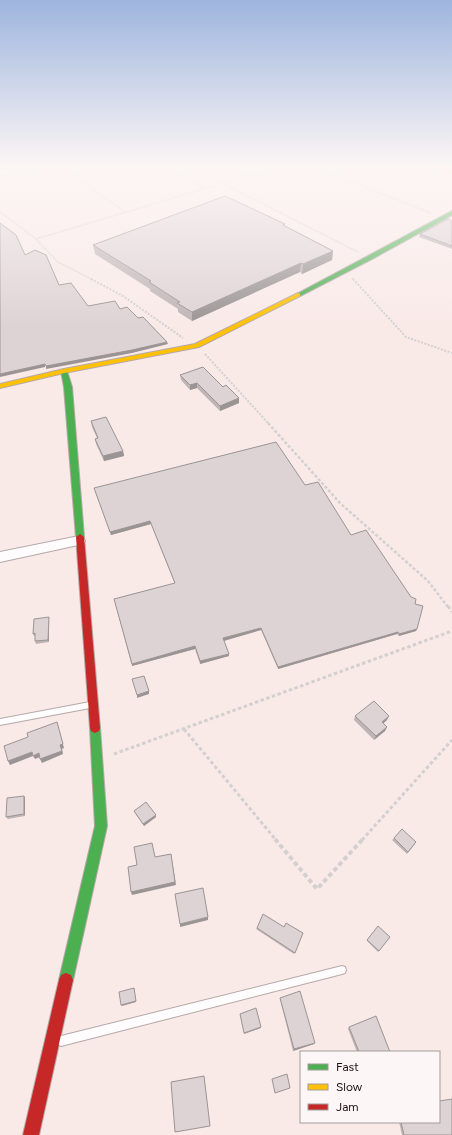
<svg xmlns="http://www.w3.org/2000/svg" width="452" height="1135" viewBox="0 0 452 1135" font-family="Figtree,sans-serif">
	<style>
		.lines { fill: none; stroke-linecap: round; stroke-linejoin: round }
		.lane-casing { stroke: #b5a9a8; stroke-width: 2 }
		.street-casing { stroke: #b5a9a8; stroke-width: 2 }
		.fast-casing { stroke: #b5a9a8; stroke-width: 2 }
		.slow-casing { stroke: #b5a9a8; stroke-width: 2 }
		.jam-casing { stroke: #b5a9a8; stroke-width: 2 }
		.path-far4 { stroke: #d4d0d0; stroke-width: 1.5; stroke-dasharray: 1.5 1; stroke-linecap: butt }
		.path-far3 { stroke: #d4d0d0; stroke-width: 2; stroke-dasharray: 2 1.5; stroke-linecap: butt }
		.path-far2 { stroke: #d4d0d0; stroke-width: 2.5; stroke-dasharray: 3 2; stroke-linecap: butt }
		.path-far1 { stroke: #d4d0d0; stroke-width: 3; stroke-dasharray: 3.5 2.5; stroke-linecap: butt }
		.path { stroke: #d4d0d0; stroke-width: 4; stroke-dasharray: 4.5 3; stroke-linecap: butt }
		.lane { fill: #fefcfc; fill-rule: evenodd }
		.street { fill: #fefcfc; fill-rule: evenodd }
		.fast { fill: #4caf50; fill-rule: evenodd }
		.slow { fill: #ffc107; fill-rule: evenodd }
		.jam { fill: #c62828; fill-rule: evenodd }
		.wall { fill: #bfb5b6 }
		.shaded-wall { fill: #9b9494 }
		.building { fill: #ded3d4; stroke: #9b9494 }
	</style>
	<rect width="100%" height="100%" fill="#f9eae8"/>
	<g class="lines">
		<defs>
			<g id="lane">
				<path d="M90,702l2,1 2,2 -2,2 -2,1 -90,17v-6z"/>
				<path d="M342,966l3,1 1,3 -1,3 -3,1 -281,72 -3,-2 -2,-3 2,-3 3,-2z"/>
			</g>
			<path id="street" d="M79,536l4,2 2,3 -2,3 -83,18v-10z"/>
			<g id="fast">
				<path d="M452,211v4l-80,44 -72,37 -5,-1z"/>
				<path d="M64,369l3,2 5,16 12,150 -4,3 -4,-3 -12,-150 -3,-16z"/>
				<path d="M95,723l4,2 1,3 7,98 -34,154 -2,5 -5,2 -5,-2 -2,-5 36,-154 -5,-98 1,-3z"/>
			</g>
			<g id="slow">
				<path d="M433,167h6l13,4v2z"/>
				<path d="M298,293l2,1v2l-101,51 -135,26 -64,15v-4l64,-15 131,-25z"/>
			</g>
			<g id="jam">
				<path d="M80,534l4,3 16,191 -1,3 -4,2 -4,-2 -1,-3 -14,-191z"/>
				<path d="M66,973l5,2 2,5 -34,155h-16l36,-155 2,-5z"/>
			</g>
		</defs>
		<!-- lane casing -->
		<use href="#lane" class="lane-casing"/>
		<!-- street casing -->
		<use href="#street" class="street-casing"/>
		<!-- fast casing -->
		<use href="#fast" class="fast-casing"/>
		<!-- slow casing -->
		<use href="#slow" class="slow-casing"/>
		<!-- jam casing -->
		<use href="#jam" class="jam-casing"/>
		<!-- path-far4 -->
		<g class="path-far4">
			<path d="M62,167l63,45"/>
			<path d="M170,167l34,21"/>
			<path d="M313,167l118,46"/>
			<path d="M0,175l40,-8"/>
			<path d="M224,184l134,68"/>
			<path d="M0,212l36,27 22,23 35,18"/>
			<path d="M36,239l242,-72"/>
			<path d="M352,278l2,2"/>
		</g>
		<!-- path-far3 -->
		<g class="path-far3">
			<path d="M91,279l32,17 60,42"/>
			<path d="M353,279l53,58 46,16"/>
			<path d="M205,354l64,70"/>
		</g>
		<!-- path-far2 -->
		<path class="path-far2" d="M268,423l72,80 88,78 20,26"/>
		<!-- path-far1 -->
		<g class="path-far1">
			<path d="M448,606l4,6"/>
			<path d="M184,729l92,111"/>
			<path d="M114,754l338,-123"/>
			<path d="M362,840l90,-100"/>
		</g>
		<!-- path -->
		<path class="path" d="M275,839l42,50 46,-50"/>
		<!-- lane -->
		<use href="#lane" class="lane"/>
		<!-- street -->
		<use href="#street" class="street"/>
		<!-- fast -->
		<use href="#fast" class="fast"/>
		<!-- slow -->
		<use href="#slow" class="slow"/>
		<!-- jam -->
		<use href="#jam" class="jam"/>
	</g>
	<!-- wall -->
	<g class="wall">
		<path d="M452,221v28l-33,-12 1,-3z"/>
		<path d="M285,224v2l48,25 -1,9 -30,14 -2,-2 -108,49 -14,-9v-3l-28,-18v-2l-55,-35 -2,-9z"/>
		<path d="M180,375l43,12 16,16 -19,8 -23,-23 -7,2 -9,-10z"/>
		<path d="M91,421l32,30 1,5 -20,5 -8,-17 -1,-5 2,-1 -5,-11z"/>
		<path d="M305,485l110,119 2,25 -1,2 -17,5 -2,-2 -119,35 -17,-39 -37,11 5,15 -29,8 -5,-15 -63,17 -18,-67 61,-15 -24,-60 -40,11 -17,-47z"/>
		<path d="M49,617v25l-13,2 -1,-3v-5h-1l-1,-2z"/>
		<path d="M355,716l32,4 -4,4 4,3 -2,4 -11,9 -20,-20z"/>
		<path d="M24,796l1,2v18l-17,3 -2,-2z"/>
		<path d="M134,811l22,4v2l-12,9 -9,-13z"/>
		<path d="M394,838l21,6 -8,10 -15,-14z"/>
		<path d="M378,926l12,11 -12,15 -11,-11z"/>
		<path d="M257,928l46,5 -9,21 -38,-25z"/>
		<path d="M280,998l34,46 -21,7 -13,-52z"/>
		<path d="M349,1027l41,25h-33l-9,-23z"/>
		<path d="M399,1122h40l13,13h-50z"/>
	</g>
	<!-- shaded-wall -->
	<g class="shaded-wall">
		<path d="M8,167h12l-20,4v-3z"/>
		<path d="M333,251l-1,9 -30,14 1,-10z"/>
		<path d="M301,263l-1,9 -108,49v-9z"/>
		<path d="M167,342l1,2 -36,9 -86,16v-3z"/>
		<path d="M45,364v3l-45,10v-3z"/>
		<path d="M197,383v5l-7,2v-5z"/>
		<path d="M239,398v5l-19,8v-5z"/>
		<path d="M123,451l1,5 -20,5 -1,-5z"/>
		<path d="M150,521l1,3 -40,11 -1,-3z"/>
		<path d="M49,617v25l-1,-2z"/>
		<path d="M261,628v2l-38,11v-3z"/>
		<path d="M417,629l-1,2 -17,5v-2z"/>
		<path d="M398,632l-1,2 -119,35v-2z"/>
		<path d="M195,646v3l-63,17v-2z"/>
		<path d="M229,654v2l-29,8v-3z"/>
		<path d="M149,691v3l-12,4v-3z"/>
		<path d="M389,716l-2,4 -7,6 2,-4z"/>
		<path d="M57,722l7,26 -2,1 1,5 -21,9 -2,-4 20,-14z"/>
		<path d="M387,727l-2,4 -11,9 2,-4z"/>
		<path d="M32,752l7,1 1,4 -5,2 -2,-3 -23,9 -2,-4z"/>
		<path d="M24,796l1,2v18l-1,-2z"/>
		<path d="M156,815v2l-12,9 -1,-2z"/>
		<path d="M171,854l5,31 -44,10 -1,-3z"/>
		<path d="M208,917v3l-28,7v-3z"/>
		<path d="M134,988l2,14 -14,4 -1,-1z"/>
		<path d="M261,1027v1l-17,6v-1z"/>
		<path d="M315,1043l-1,1 -21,7 1,-2z"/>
	</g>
	<!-- building -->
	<g class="building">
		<path d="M0,167h8l-8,1z"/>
		<path d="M225,196l60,28 -2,1 50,26 -30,13 -2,-1 -109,49 -15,-9 3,-1 -31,-20 2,-1 -58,-36z"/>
		<path d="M448,219l4,2v25l-32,-12z"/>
		<path d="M0,223l16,12 9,20 10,-5 11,5 13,30 12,-2 17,23 27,-5 5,8 7,-2 11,11 5,-1 24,25 -35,8 -86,16 -1,-2 -45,10z"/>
		<path d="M203,367l20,20 3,-2 13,13 -19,8 -23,-23 -7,2 -10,-10z"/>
		<path d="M106,417l17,34 -20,5 -8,-17 3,-1 -7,-17z"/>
		<path d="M276,442l29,43 13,-3 33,53 15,-5 45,67 5,2 -1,5 8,2 -6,23 -18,5 -1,-2 -120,35 -17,-39 -38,10 6,16 -29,7 -5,-15 -63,18 -18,-65 61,-16 -25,-62 -40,11 -16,-44z"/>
		<path d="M49,617l-1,23 -13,1v-8l-2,1 1,-15z"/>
		<path d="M144,676l5,15 -12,4 -5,-16z"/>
		<path d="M374,701l15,15 -7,6 5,5 -11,9 -21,-20z"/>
		<path d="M57,722l6,22 -3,1 2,6 -22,8 -1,-6 -6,3 -1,-4 -24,9 -4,-15 24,-9 -1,-4z"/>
		<path d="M24,796v18l-18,3 1,-19z"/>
		<path d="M146,802l10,13 -13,9 -9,-13z"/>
		<path d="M402,829l14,13 -8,10 -14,-14z"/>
		<path d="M152,843l3,14 16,-3 4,28 -44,10 -3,-25 9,-2 -3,-18z"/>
		<path d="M203,888l5,29 -28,7 -5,-30z"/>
		<path d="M263,914l21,13 2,-4 17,10 -8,20 -38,-25z"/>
		<path d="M378,926l12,11 -11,14 -12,-11z"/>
		<path d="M134,988l2,13 -15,4 -2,-13z"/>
		<path d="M300,991l15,52 -21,6 -14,-51z"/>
		<path d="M256,1008l5,19 -17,6 -4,-19z"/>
		<path d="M376,1016l14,36h-31l-10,-25z"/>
		<path d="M287,1074l3,14 -15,5 -3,-14z"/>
		<path d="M204,1076l6,50 -35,6 -4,-50z"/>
		<path d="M452,1099v36h-48l-3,-13h38v-21z"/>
	</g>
	<!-- sky -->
	<linearGradient id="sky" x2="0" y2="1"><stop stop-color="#9eb5de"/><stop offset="0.51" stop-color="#fcf6f5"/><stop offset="1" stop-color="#fcf6f5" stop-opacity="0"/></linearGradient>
	<rect width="452" height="326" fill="url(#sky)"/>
	<!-- legend -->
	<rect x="300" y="1051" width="140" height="72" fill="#fcf7f6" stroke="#a29b9a"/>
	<rect x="308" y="1064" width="20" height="6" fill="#4caf50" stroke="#a29b9a"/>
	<text x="336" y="1071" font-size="12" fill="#1a1110">Fast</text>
	<rect x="308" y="1084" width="20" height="6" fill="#ffc107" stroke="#a29b9a"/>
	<text x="336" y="1091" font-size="12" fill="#1a1110">Slow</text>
	<rect x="308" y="1104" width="20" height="6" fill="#c62828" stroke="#a29b9a"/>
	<text x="336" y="1111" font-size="12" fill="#1a1110">Jam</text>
</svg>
